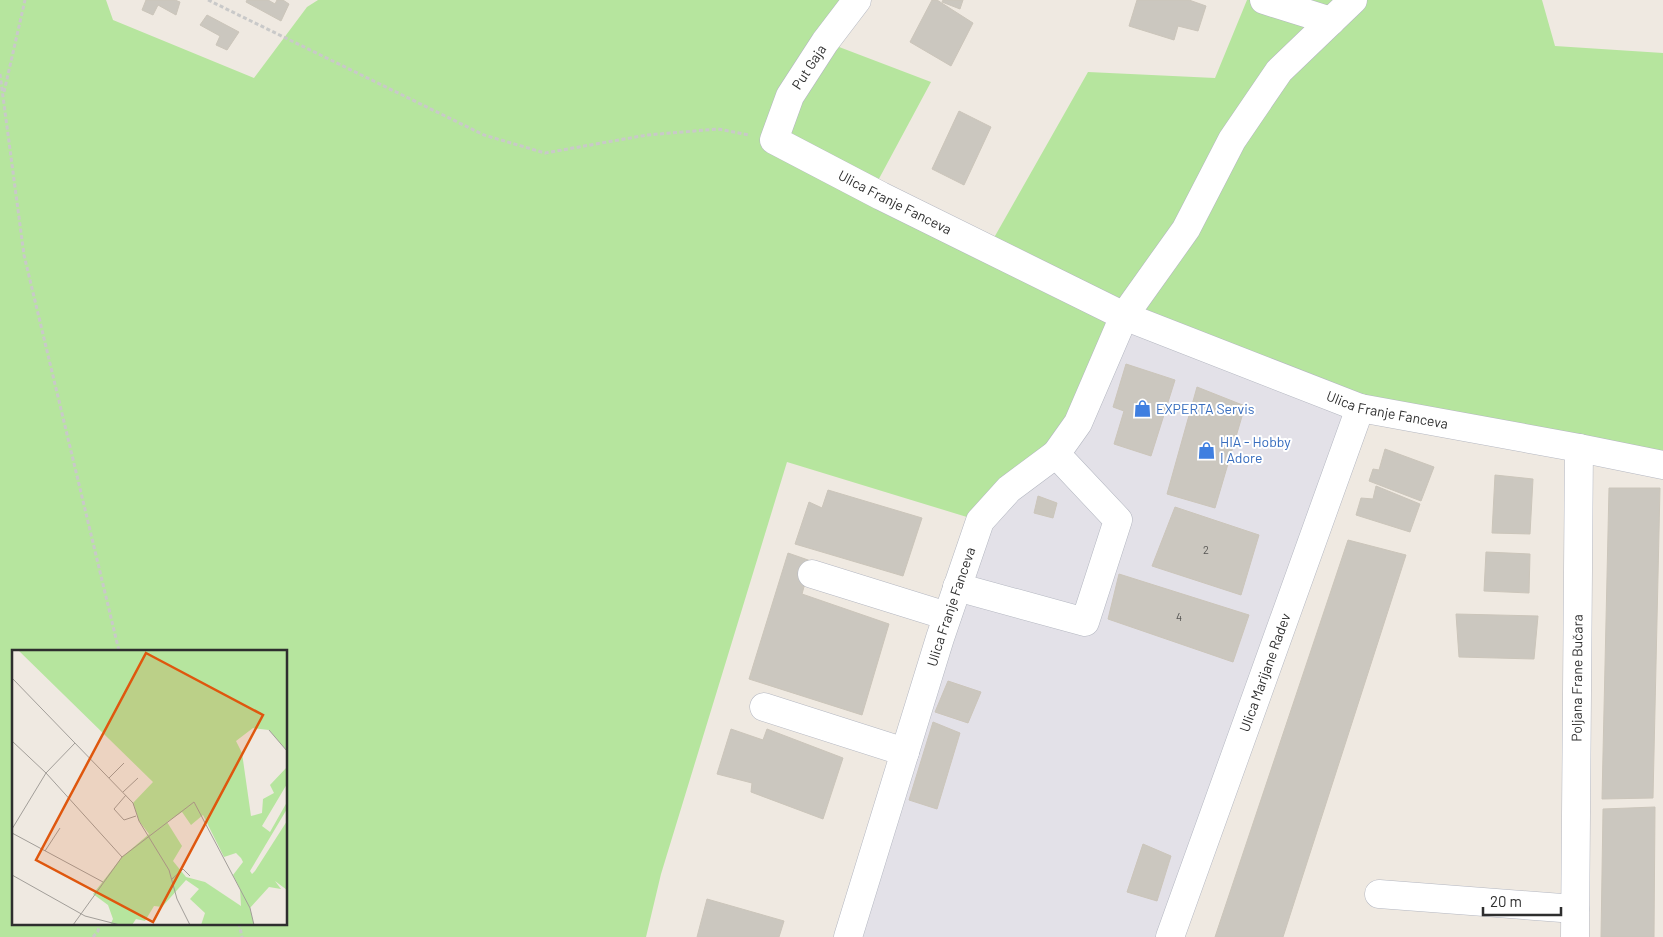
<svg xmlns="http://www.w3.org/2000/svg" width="1663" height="937" viewBox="0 0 1663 937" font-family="Barlow,sans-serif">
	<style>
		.industrial { fill: #e3e1e8 }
		.green { fill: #b6e59e; fill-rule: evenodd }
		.building { fill: #cbc7bf; stroke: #cbc5ba }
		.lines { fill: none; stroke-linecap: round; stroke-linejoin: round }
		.minor-casing { stroke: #b4b7c1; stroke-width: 29 }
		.path { stroke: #c9c9c9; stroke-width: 3; stroke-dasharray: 4 2.5; stroke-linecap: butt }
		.minor { stroke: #fff; stroke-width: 28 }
		.labels { text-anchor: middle; stroke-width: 4; stroke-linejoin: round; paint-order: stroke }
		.number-label { font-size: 11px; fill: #555452 }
		.street-label { font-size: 14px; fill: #2e2e2e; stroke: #fff }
		.shop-label { font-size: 14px; fill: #366cbe; stroke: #fff; text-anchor: start }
		.inset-road { fill: none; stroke: #a29e99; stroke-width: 1 }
		.view { fill: #df570e; fill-opacity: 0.15; stroke: #df570e; stroke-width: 2.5 }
		.inset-edge { fill: none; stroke: #2e2e2e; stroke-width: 2.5 }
	</style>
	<rect width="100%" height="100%" fill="#efe9e1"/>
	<!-- industrial -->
	<path class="industrial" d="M1124,316l236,92 -192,529h-320l132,-416z"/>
	<!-- green -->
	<path class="green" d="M0,0h106l7,20 141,58 53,-71 11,-7h539l-31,42 105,40 -57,106 117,55 97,-171 127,6 32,-78h295l13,46 108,7v412l-303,-57 -236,-92 -46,107 -98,98 -193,-59 -126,412 -15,63h-646zM14,651h272v272h-272z"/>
	<!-- building -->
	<g class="building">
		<path d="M146,0h29l5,2 -4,13 -18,-10 -5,10 -11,-5z"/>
		<path d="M247,0h21l7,4 2,-4h6l6,4 -8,17 -35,-19z"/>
		<path d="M932,0h5l36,23 -22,43 -41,-24z"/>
		<path d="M943,0h20l-3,9 -18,-7z"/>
		<path d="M1137,0h52l17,6 -8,25 -20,-5 -4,14 -45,-14z"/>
		<path d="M207,15l32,17 -12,18 -11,-5 4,-9 -20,-11z"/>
		<path d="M959,111l32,16 -27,58 -32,-16z"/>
		<path d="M1126,364l49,16 -24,76 -37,-12 10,-33 -11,-4z"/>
		<path d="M1197,387l48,19 -30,102 -48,-14z"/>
		<path d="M1385,449l49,18 -13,34 -52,-20 4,-12 6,1z"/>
		<path d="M1495,475l38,4 -3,55 -38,-1z"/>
		<path d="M1376,486l44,18 -10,28 -54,-17 5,-17 12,1z"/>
		<path d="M1609,488h51l-7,310 -51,1z"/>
		<path d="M828,490l94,28 -19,58 -108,-32 14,-42 13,6z"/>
		<path d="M1038,496l19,7 -4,15 -19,-5z"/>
		<path d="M1175,507l84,28 -18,60 -89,-29z"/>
		<path d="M1348,540l58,15 -123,382h-68z"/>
		<path d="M1486,552l44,2 -1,39 -45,-2z"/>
		<path d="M788,553l23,8 -9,33 87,30 -27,91 -113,-36z"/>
		<path d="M1119,574l130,41 -16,47 -125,-43z"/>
		<path d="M1456,614l82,2 -4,43 -75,-2z"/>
		<path d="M948,681l33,11 -13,31 -33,-11z"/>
		<path d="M933,722l27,11 -23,76 -28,-9z"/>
		<path d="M731,729l32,11 4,-11 76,29 -20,61 -72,-27 1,-9 -35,-9z"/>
		<path d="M1655,807l-1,130h-53l2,-128z"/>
		<path d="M1143,844l28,12 -14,45 -30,-9z"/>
		<path d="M707,899l77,22 -5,16h-82z"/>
	</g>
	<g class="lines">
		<defs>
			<g id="minor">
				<path id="s1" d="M857,0l-32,42 -35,54 -16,44 107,56 243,120 236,92 219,40 84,17"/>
				<path d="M1264,0l67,21"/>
				<path d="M812,574l135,42"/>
				<path d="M957,587l128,35 33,-102 -62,-66"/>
				<path d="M764,707l141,45"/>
				<path d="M1379,894l196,15"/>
				<path id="s2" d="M848,937l92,-299 40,-117 29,-32 47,-35 22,-31 46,-107 62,-87 46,-89 47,-69 74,-71"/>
				<path id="s3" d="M1170,937l190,-529"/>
				<path id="s4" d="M1575,937l4,-489"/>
			</g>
		</defs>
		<!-- minor casing -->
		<use href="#minor" class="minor-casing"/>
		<!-- path -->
		<g class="path">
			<path d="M208,0l276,135 61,18 102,-18 71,-6 31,6"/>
			<path d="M0,74l24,181 95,396"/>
			<path d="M4,92l21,-92"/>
			<path d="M239,923l3,14"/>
			<path d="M93,937l5,-6 2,-8"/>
		</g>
		<!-- minor -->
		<use href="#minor" class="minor"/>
	</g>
	<!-- icons -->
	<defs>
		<symbol id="shop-bare" viewBox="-9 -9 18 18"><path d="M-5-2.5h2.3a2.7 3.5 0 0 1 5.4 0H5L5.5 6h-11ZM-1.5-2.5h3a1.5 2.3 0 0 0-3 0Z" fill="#3f7fe0" stroke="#fff" stroke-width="2.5" paint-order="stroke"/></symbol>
	</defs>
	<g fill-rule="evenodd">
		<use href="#shop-bare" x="1130" y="396" width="25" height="25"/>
		<use href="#shop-bare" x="1194" y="438" width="25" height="25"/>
	</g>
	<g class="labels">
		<!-- number labels -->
		<g class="number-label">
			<text x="1206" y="554">2</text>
			<text x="1179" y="621">4</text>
		</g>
		<!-- street labels -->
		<g class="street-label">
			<text transform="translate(809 67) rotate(-57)" y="5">Put Gaja</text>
			<text dy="5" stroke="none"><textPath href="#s1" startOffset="300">Ulica Franje Fanceva</textPath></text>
			<text dy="5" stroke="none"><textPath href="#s1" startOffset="836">Ulica Franje Fanceva</textPath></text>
			<text dy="5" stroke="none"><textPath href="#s2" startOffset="346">Ulica Franje Fanceva</textPath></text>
			<text dy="5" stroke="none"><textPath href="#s3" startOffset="281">Ulica Marijane Radev</textPath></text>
			<text dy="5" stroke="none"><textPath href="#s4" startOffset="259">Poljana Frane Bučara</textPath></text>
		</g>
		<!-- shop labels -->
		<g class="shop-label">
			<text x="1156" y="414">EXPERTA Servis</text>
			<text x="1220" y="447">HIA - Hobby<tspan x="1220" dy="16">I Adore</tspan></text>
		</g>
	</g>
	<!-- overview -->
	<g transform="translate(12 650)">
		<rect width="275" height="275" fill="#efe9e1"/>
		<path d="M6,0h269v101l-18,-21 -16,-2 -17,13 6,12 9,63 11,-3 1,-14 11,-6 -4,-8 17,-18v17l-25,42 8,6 17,-30v7l-37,62 2,3 3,-3 32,-50v69l-12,-9 6,8 -12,-2 -19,21 4,17h-53l4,-12 -15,-14 9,-10 -13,-9 -24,27 -8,-1 -9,15 -9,-2 -4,6h-22l3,-6 -5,-14 -15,-11 29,-37 27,-23 -10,-13 -6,-18 20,-21zM170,162l9,13 12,-10 21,42 12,-4 5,5 2,4 -10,13 7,14 1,17 -36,-24 -19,-5 -13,-16 9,-15 -15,-24z" fill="#b6e59e" fill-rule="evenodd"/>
		<path class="inset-road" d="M0,28l121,125 6,18 30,49 8,29 13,26M257,80l18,21M0,91l34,32 76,84M97,128l15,-15M111,142l15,-14M114,145l-12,14 10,11 12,-4M0,179l34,-56 29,-30M0,183l91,49M33,201l15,-23M0,225l73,41 35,9M160,229l11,-10 7,7M61,275l49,-68 72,-55 56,106 4,17"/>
		<path class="view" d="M134,3l117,62 -110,207 -117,-62z"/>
		<rect width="275" height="275" class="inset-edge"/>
	</g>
	<!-- scale -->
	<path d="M1483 907v8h78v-8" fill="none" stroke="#2e2e2e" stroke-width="2.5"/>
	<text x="1490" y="907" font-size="15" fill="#2e2e2e" stroke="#ffffff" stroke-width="4" paint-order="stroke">20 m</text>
</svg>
